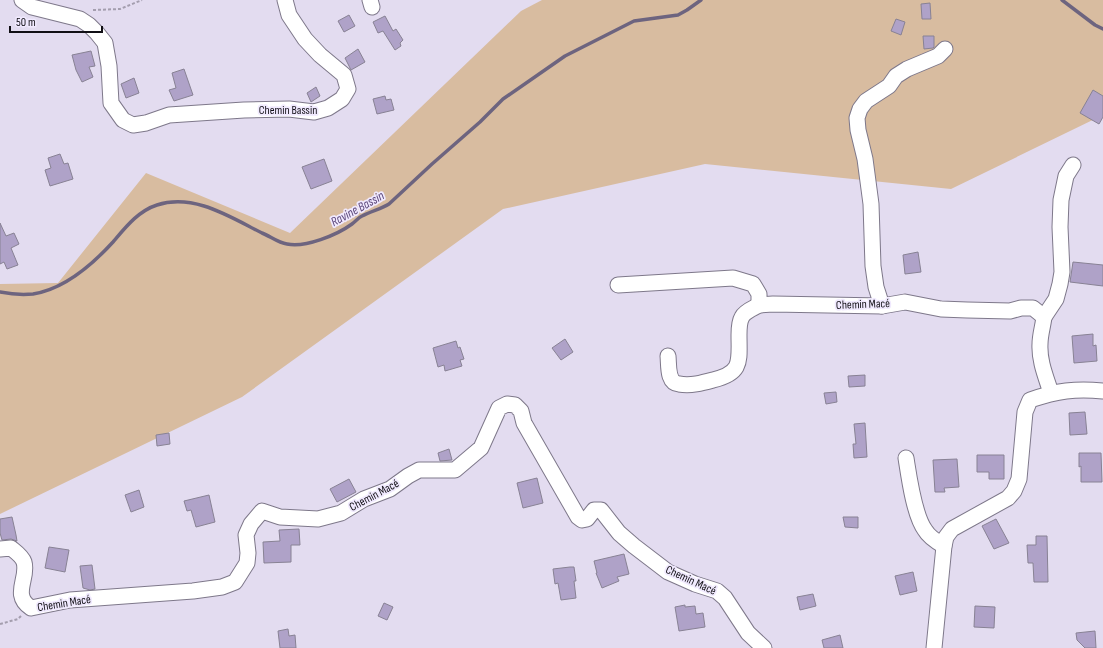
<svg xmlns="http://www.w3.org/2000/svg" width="1103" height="648" viewBox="0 0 1103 648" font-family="'Sofia Sans Condensed',sans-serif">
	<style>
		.green { fill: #d8bca0 }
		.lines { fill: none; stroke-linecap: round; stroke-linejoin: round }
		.stream { stroke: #6d647f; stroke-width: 3.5 }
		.building { fill: #afa2c8; stroke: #888294 }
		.minor-casing { stroke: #7e788a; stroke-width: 17 }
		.path { stroke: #a49eae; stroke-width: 2; stroke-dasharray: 3 2; stroke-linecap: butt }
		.minor { stroke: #fff; stroke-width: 15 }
		.labels { text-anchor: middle; stroke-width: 3.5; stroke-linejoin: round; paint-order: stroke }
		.street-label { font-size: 12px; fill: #110f15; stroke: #f0e9fe }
		.water-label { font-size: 13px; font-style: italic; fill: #5b467a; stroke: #f0e9fe }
	</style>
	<rect width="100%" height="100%" fill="#e3dcf0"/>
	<!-- green -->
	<path class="green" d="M542,0h561v115l-152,74 -246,-25 -202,45 -261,188 -242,117v-230l58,-1 88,-110 144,60 231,-222z"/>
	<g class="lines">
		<!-- stream -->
		<g class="stream">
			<path d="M1062,0l33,25 8,4"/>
			<path d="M0,292c10,2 23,3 33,2 32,-5 59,-29 80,-52 12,-14 25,-31 44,-37 37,-12 73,12 105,28 8,3 16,10 25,11 18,4 50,-9 65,-20 4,-3 6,-6 10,-8 9,-5 19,-7 27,-12l43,-40 48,-42 23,-23 62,-43 69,-35 44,-6 9,-5 14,-10"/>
		</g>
	</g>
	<!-- building -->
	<g class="building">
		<path d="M930,3l1,16h-9l-1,-15z"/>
		<path d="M349,15l6,11 -11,6 -6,-11z"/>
		<path d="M385,16l8,15 3,-2 7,11 -3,3 1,3 -6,4 -12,-19 -5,2 -5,-11z"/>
		<path d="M896,19l9,3 -4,13 -10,-4z"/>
		<path d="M923,36h11v11l-1,1 -9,1z"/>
		<path d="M358,49l7,13 -14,8 -6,-12z"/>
		<path d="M91,51l4,15 -6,1 4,10 -11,5 -6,-12 -4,-15z"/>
		<path d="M184,69l9,26 -19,6 -5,-11 7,-2 -4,-15z"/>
		<path d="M134,78l5,15 -13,5 -5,-14z"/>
		<path d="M316,87l4,9 -9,6 -4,-9z"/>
		<path d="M1093,90l10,6v21l-4,7 -19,-11z"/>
		<path d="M385,96l1,4 5,-1 3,11 -17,4 -4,-15z"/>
		<path d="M60,154l4,10 4,-1 5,16 -23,7 -5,-16 6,-2 -3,-10z"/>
		<path d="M324,159l8,22 -21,8 -9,-22z"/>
		<path d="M0,223l6,13 8,-3 5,11 -8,4 7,17 -11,4 -3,-7 -4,2z"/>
		<path d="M918,252l3,20 -16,2 -2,-19z"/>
		<path d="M1073,262l30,3v21l-33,-4z"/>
		<path d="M1093,334v12l3,-1 1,16 -23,2 -2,-27z"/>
		<path d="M565,339l8,13 -12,8 -9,-12z"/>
		<path d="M456,341l2,7 2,-1 4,12 -4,1 2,6 -17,5 -1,-6 -6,2 -5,-19z"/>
		<path d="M865,375v11l-16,1 -1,-11z"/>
		<path d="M836,392l1,10 -11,2 -2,-11z"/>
		<path d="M1085,412l2,22 -17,1 -1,-22z"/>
		<path d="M865,423l2,34 -13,1 -1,-14h3l-2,-20z"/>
		<path d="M169,433l1,11 -13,2 -1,-11z"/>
		<path d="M449,449l3,11 -12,1 -2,-8z"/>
		<path d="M1079,453h22l1,29h-21v-16l-2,1z"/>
		<path d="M977,455h27v24h-15v-7h-12z"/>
		<path d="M957,459l2,28 -15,1 1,4h-10l-2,-32z"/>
		<path d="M537,478l6,25 -20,5 -6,-25z"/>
		<path d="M349,479l7,13 -19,10 -7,-13z"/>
		<path d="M139,490l5,17 -13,5 -6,-17z"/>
		<path d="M209,495l6,27 -19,5 -5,-17 -4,1 -3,-10z"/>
		<path d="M12,517l4,18 1,6 -6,-2 -9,1 -2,-7v-14z"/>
		<path d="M843,517h15v11l-13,-1z"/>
		<path d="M996,519l13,24 -15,6 -12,-23z"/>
		<path d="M299,529l1,16h-9v17l-27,1 -1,-21 17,-1 -1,-11z"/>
		<path d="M1036,536h11l1,46h-14l-1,-19h-5l-1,-18h9z"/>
		<path d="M49,547l20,3 -4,22 -20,-4z"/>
		<path d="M624,554l5,20 -12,3 2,4 -17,7 -6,-15h1l-3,-12z"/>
		<path d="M92,565l3,24 -5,1 -7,-2 -3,-22z"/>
		<path d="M570,567h4l2,14h-2l2,17 -15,2 -3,-17 -3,1 -2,-15z"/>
		<path d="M913,572l4,19 -17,4 -5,-19z"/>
		<path d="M813,594l3,12 -16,4 -3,-13z"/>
		<path d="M384,603l9,4 -6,13 -9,-4z"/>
		<path d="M685,605v2l10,-1 1,8 7,-1 2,14 -26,4 -4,-24z"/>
		<path d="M975,606l20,1 -1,21 -20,-1z"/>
		<path d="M288,629l1,7 6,-1 1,13h-16l-2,-17z"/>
		<path d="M1095,631l1,17h-11l-8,-8 -1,-7z"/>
		<path d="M840,635l3,13h-19l-2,-8z"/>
	</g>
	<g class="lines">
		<defs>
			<g id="minor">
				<path d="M22,0l10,7 48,12 9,6 8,8 8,10 4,23 2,37 12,17 10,5 13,-2 23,-8 75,-5 45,-1 25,3 14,-4 14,-9 6,-10 -4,-14 -24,-20 -15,-16 -16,-24 -4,-15"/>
				<path d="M370,0l2,7"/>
				<path d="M618,285l115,-7 20,6 6,10v11l14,-1 109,2 23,-4 36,7 26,1 43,1 11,-3h12l11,9c-1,9 -4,18 -4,27 -1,17 6,33 11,49"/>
				<path d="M882,306l-6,-19 -3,-21 -2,-62 -6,-45 -7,-29 -1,-12 3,-9 6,-8 23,-15 7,-10 11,-7 31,-13 7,-7"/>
				<path d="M1044,317l12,-18 4,-15 2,-12 -2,-45 1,-27 5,-24 7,-11"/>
				<path d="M668,356c1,10 -1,27 11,28 12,2 23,-1 34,-4 30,-7 26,-19 26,-45 0,-6 0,-13 3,-18 3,-6 12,-9 17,-12"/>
				<path d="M906,458c3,19 8,57 19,72 4,7 12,12 19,16"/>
				<path d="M0,549l11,-1c5,4 11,8 13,14 5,16 -13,33 7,46l39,-8 123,-9 29,-4 13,-5 12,-19 1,-10 -2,-18 5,-11 11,-13 18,6 38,2 23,-6 23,-14 26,-10 18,-13 11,-6h36l26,-22 18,-40 8,-4 8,1 6,6 3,12 54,94 4,3 5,-1 7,-9h7l18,23 15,13 34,26 27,12 22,7 8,7 23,35 16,15"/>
				<path d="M934,648l10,-102 2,-9 6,-8 56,-31 6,-7 5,-12 6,-67 5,-12c27,-9 45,-12 73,-9"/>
			</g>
		</defs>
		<!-- minor casing -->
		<use href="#minor" class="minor-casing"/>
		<!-- path -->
		<g class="path">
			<path d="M93,10l27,-1 22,-9"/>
			<path d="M0,624l18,-5 3,-3"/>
		</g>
		<!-- minor -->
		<use href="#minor" class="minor"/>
	</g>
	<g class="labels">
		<!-- street labels -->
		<g class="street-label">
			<text x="288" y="114">Chemin Bassin</text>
			<text transform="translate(863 304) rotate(-2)" y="4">Chemin Macé</text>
			<text transform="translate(374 495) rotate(-28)" y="4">Chemin Macé</text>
			<text transform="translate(691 580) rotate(25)" y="4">Chemin Macé</text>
			<text transform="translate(64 603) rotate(-9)" y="4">Chemin Macé</text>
		</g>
		<!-- water labels -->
		<g class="water-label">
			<text transform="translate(357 208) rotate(-29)" y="5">Ravine Bassin</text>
		</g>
	</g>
	<!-- scale -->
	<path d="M10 26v6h92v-6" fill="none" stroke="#110f15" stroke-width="2"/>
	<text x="16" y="26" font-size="12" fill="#110f15" stroke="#f0e9fe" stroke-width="3" paint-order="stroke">50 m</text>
</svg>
